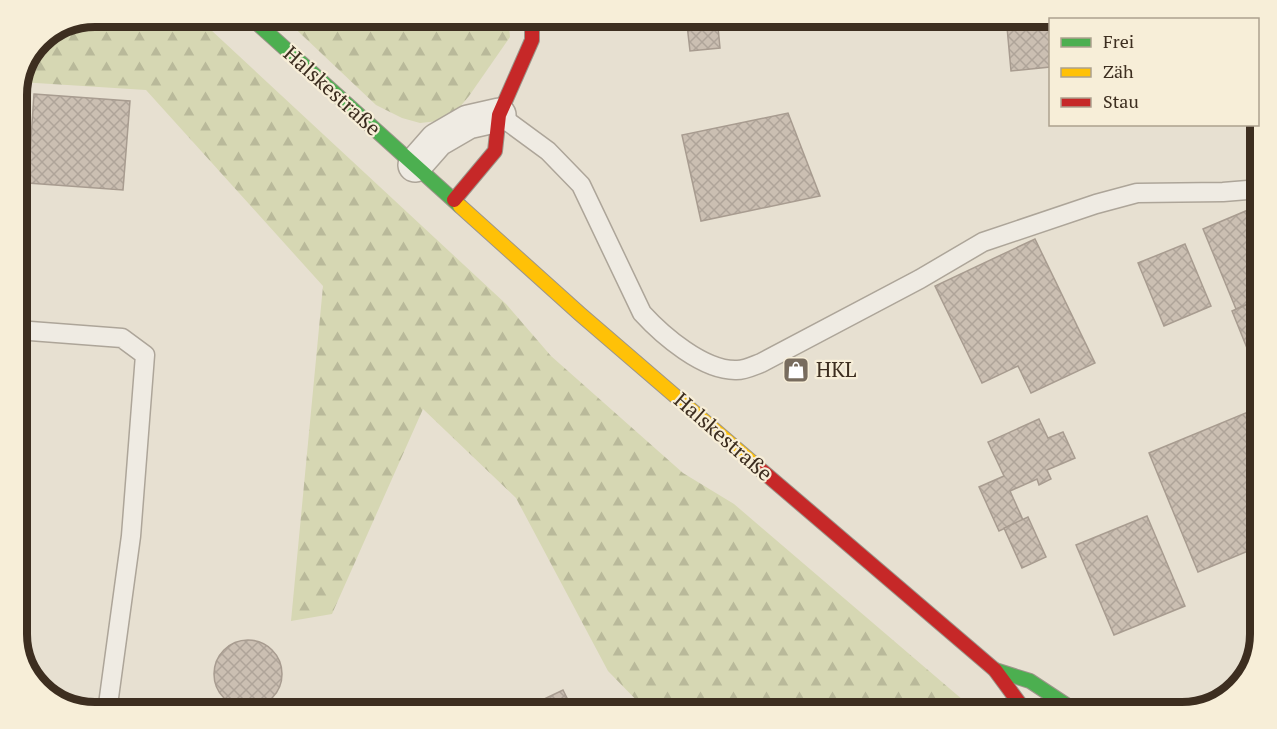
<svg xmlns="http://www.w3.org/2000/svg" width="1277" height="729" viewBox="0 0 1277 729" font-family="'PT Serif',serif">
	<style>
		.forest { fill: url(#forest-firs) }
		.building { fill: url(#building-cross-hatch); stroke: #a89c90; stroke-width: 1.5 }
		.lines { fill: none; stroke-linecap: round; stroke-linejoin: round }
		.lane-casing { stroke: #ada599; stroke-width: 21 }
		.street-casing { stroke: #ada599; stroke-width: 36 }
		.fast-casing { stroke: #9c958a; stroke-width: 16 }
		.slow-casing { stroke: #9c958a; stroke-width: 16 }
		.jam-casing { stroke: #9c958a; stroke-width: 16 }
		.lane { stroke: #efebe3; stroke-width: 18 }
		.street { stroke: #efebe3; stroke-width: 33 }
		.fast { stroke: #4caf50; stroke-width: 14 }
		.slow { stroke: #ffc107; stroke-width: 14 }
		.jam { stroke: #c62828; stroke-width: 14 }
		.labels { text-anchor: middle; stroke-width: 4.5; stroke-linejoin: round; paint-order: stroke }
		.street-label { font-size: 21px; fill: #3d2e20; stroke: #f7eed8 }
		.poi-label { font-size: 21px; fill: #3d2e20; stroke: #f7eed8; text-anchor: start }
		.rim { fill: none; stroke: #3d2e20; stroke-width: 8 }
	</style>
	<defs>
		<pattern id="forest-firs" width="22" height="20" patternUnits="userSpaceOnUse" patternTransform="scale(1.5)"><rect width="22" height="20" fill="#d6d7b3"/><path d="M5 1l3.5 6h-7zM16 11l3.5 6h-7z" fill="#b9b99a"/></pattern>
		<pattern id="building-cross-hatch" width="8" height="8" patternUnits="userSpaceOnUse" patternTransform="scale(1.5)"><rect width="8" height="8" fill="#cbbfb2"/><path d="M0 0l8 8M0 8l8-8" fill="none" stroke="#afa499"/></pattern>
	</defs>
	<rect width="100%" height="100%" fill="#e7e0d1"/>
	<!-- forest -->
	<g class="forest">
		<path d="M94,17h103l309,287 45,52 132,117 51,31 243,208h-329l-40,-41 -92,-173 -93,-89 -91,205 -41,7 32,-335 -177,-196 -126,-8 20,-43z"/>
		<path d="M283,17h225l2,20 -41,59 -15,18 -16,7 -18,2 -18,-5 -26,-13z"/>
	</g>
	<!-- building -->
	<g class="building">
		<path d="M686,16h31l3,32 -30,3z"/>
		<path d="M1006,16h99v4h-55v47l-39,4z"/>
		<path d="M1105,16h77l12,4h-89z"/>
		<path d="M34,94l96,7 -7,89 -95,-7z"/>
		<path d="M788,113l32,83 -119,25 -19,-86z"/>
		<path d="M1260,205v94l-24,10 -33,-80z"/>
		<path d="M1035,239l60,124 -64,30 -13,-27 -36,17 -47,-97z"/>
		<path d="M1185,244l26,62 -47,20 -26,-63z"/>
		<path d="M1260,299v49l-11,5 -17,-42z"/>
		<path d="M1260,407v139l-62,26 -49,-119z"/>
		<path d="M1039,419l9,19 15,-6 12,26 -28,12 4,9 -12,6 -2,-6 -27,12 13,29 -24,11 -20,-44 25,-11 -16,-34z"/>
		<path d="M1147,516l38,90 -71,29 -38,-90z"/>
		<path d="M1028,517l18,40 -24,11 -18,-40z"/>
		<circle cx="248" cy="674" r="34"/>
		<path d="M563,690l11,22h-57z"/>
	</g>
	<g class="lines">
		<defs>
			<g id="lane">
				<path d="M499,115l49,36 33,34 61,128c21,23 61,57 93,57 8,1 18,-4 26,-7l159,-84 63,-37 113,-38 41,-11 86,-1 37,-3"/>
				<path d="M17,330l105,8 23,17 -14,181 -24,176"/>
			</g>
			<path id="street" d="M415,165l22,-25 31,-18 31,-7"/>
			<g id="fast">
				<path d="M249,16l211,190"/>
				<path d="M995,670l35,11 47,31"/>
			</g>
			<path id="slow" d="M460,206l120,108 180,155"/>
			<g id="jam">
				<path d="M454,200l41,-49 4,-36 33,-75v-24"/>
				<path d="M760,469l235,201 31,42"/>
			</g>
		</defs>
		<!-- lane casing -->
		<use href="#lane" class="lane-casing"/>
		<!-- street casing -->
		<use href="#street" class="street-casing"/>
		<!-- fast casing -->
		<use href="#fast" class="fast-casing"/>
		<!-- slow casing -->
		<use href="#slow" class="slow-casing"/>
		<!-- jam casing -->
		<use href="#jam" class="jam-casing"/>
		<!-- lane -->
		<use href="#lane" class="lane"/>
		<!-- street -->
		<use href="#street" class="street"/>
		<!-- fast -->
		<use href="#fast" class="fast"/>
		<!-- slow -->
		<use href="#slow" class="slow"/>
		<!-- jam -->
		<use href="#jam" class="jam"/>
	</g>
	<!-- icons -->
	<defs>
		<symbol id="shop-square" viewBox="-11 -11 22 22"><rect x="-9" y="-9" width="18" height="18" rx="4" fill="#786c5e" stroke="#f7eed8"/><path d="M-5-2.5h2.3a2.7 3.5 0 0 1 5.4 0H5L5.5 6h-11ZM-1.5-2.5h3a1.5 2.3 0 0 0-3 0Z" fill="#fff"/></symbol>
	</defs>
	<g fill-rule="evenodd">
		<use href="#shop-square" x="781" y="355" width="30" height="30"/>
	</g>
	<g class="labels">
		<!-- street labels -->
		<g class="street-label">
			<text transform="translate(332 91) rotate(42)" y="7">Halskestraße</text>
			<text transform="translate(723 437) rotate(41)" y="7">Halskestraße</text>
		</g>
		<!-- poi labels -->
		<g class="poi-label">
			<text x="816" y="377">HKL</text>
		</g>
	</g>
	<!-- crop -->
	<path d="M0 0H1277V729H0ZM95 27H1182A68 68 0 0 1 1250 95V634A68 68 0 0 1 1182 702H95A68 68 0 0 1 27 634V95A68 68 0 0 1 95 27Z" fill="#f7eed8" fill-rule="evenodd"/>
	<path class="rim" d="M95 27H1182A68 68 0 0 1 1250 95V634A68 68 0 0 1 1182 702H95A68 68 0 0 1 27 634V95A68 68 0 0 1 95 27Z"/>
	<!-- legend -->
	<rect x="1049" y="18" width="210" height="108" fill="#f7eed8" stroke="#ada18e" stroke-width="1.5"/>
	<rect x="1061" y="38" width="30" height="9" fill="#4caf50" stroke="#ada18e" stroke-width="1.5"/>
	<text x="1103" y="48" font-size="18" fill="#3d2e20">Frei</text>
	<rect x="1061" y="68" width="30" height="9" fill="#ffc107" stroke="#ada18e" stroke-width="1.5"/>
	<text x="1103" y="78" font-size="18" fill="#3d2e20">Zäh</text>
	<rect x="1061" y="98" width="30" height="9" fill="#c62828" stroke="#ada18e" stroke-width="1.5"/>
	<text x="1103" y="108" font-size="18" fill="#3d2e20">Stau</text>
</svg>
